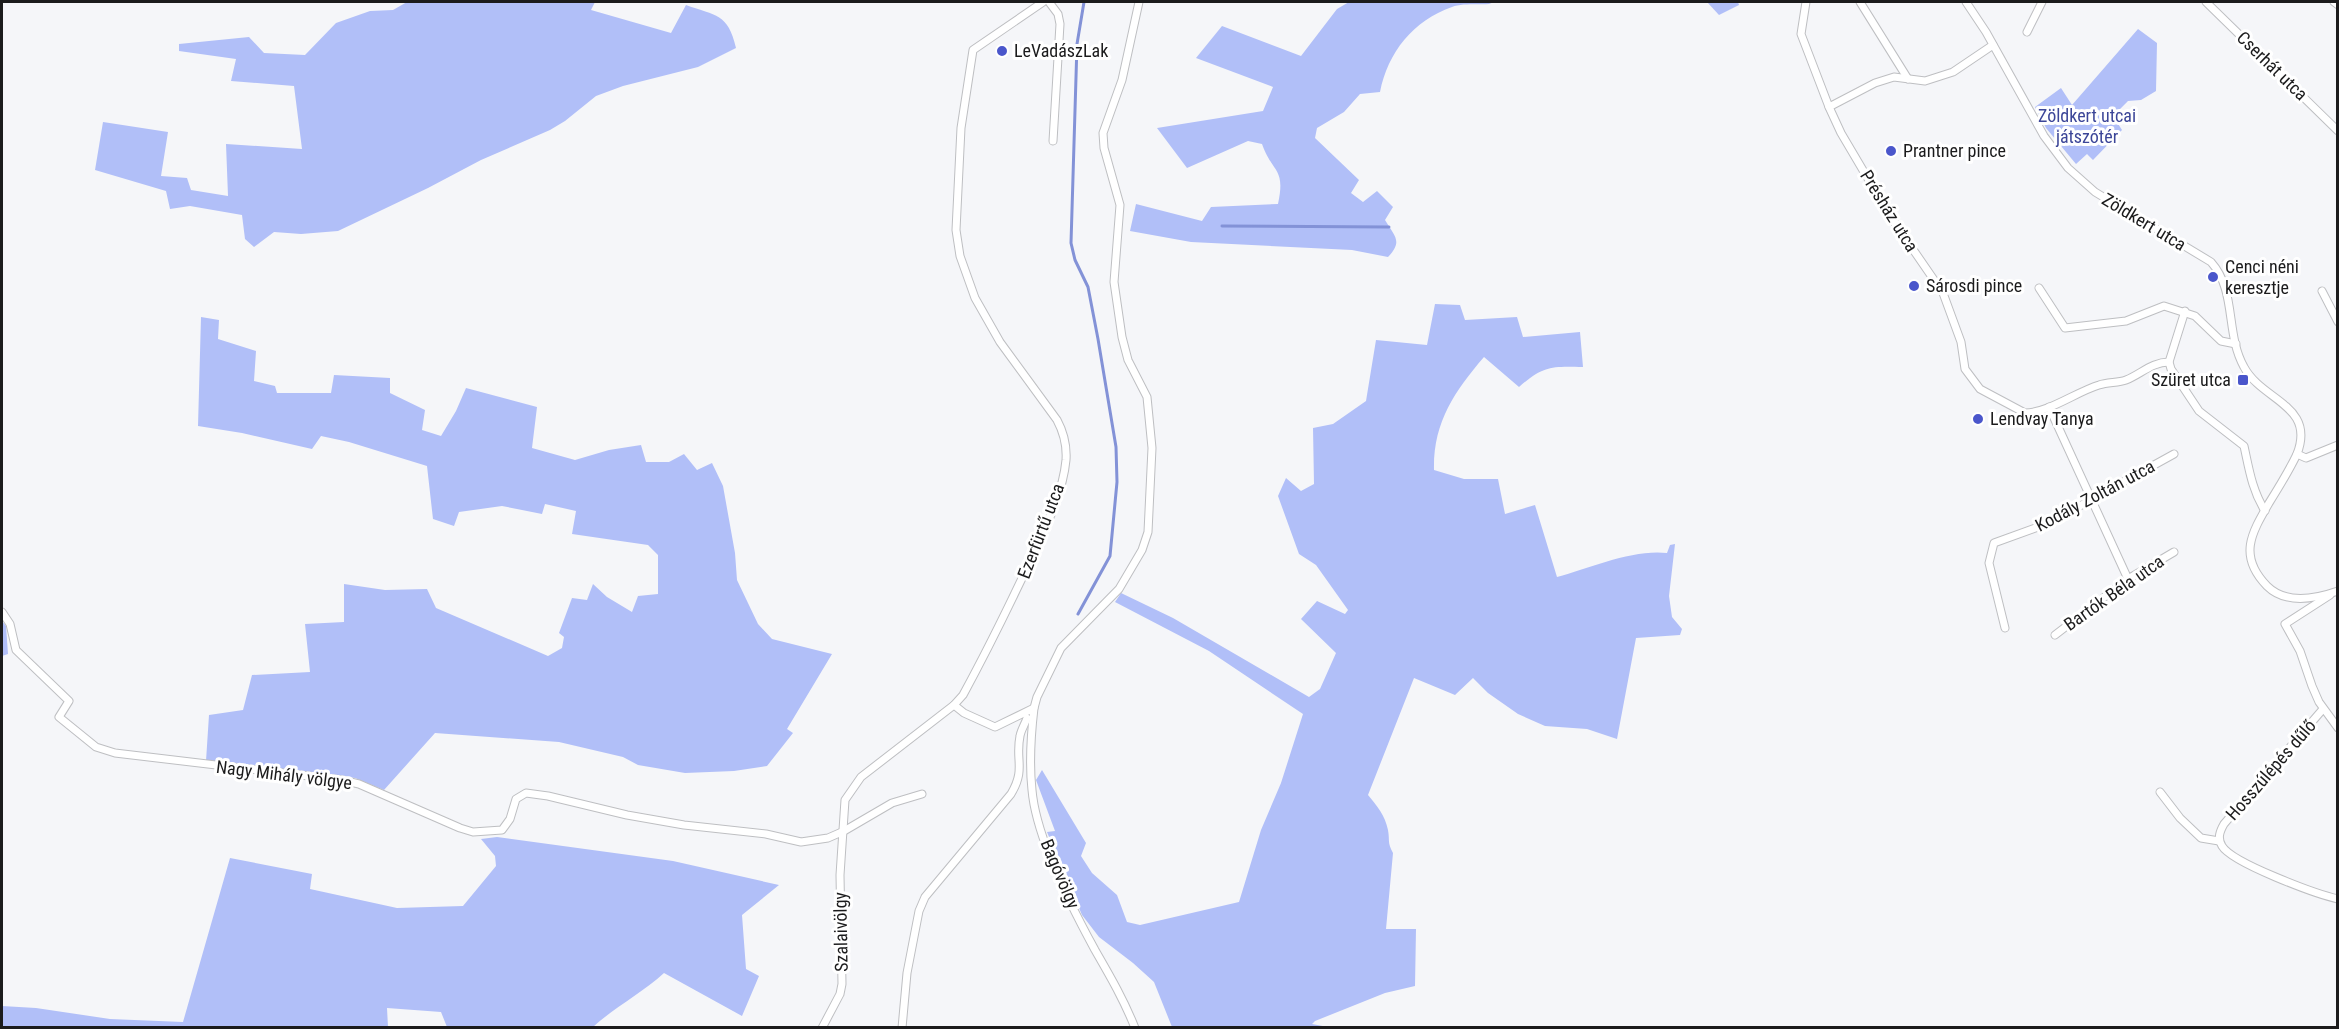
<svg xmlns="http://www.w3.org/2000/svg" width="2339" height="1029" viewBox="0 0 2339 1029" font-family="'Roboto Condensed',sans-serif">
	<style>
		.green { fill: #b1bff8 }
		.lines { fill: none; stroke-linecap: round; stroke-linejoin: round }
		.stream { stroke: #8392d7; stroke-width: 3 }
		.minor-casing { stroke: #bebfc2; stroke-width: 9 }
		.minor { stroke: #fff; stroke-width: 7 }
		.poi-dot { fill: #4a56cb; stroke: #fff; stroke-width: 2 }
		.labels { text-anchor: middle; stroke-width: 6; stroke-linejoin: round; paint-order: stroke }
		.poi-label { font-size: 18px; fill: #1b1b1c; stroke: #fff; text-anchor: start }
		.street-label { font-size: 18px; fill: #1b1b1c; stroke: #fff }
		.park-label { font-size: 18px; fill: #3c4698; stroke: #fff }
	</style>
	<rect width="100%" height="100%" fill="#f5f6f9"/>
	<!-- green -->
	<g class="green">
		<path d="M407,2h188l-4,8 80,23 15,-28c30,11 42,8 50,43l-38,19 -75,19 -27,10 -31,25 -15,9 -69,30 -53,28 -90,43 -37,3 -27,-2 -20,15 -9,-8 -3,-24 -52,-9 -20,3 -4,-18 -71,-21 8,-48 65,10 -7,44 26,2 4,12 37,6 -2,-52 76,5 -8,-63 -63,-5 5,-22 -57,-8v-7l70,-7 15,16 41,2 31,-32 34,-12 23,-1z"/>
		<path d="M1349,2h145l-5,2c-11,1 -27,-1 -37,3 -39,14 -64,45 -72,85l-20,2 -16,18 -27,16 -2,10 44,42 -8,13 12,9 14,-11 16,16 -8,13c10,17 18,21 3,37l-36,-7 -161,-8 -61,-11 6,-27 66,17 9,-14 67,-3c8,-37 -6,-31 -16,-60l-14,-3 -61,27 -30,-40 106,-17 10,-24 -77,-29 26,-32 79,30 36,-47z"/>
		<path d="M1707,2h31l1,3 -20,10z"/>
		<path d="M2138,29l19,14 -1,48 -15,9 -13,1 -15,15 9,14 -29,30 -6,-6 -11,10 -30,-36 -11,-21 26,-19 11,17z"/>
		<path d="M1435,304l25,1 5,15 52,-3 6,20 57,-5 3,35c-32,-1 -40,-1 -64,20l-35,-30c-30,35 -51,66 -50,113l30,9h34l7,35 30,-9 22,72c33,-9 76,-28 110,-24l3,-8 5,-1 -6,52 3,21 10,12 -2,6 -44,3 -19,101 -30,-10 -42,-3 -27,-12 -30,-21 -15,-15 -18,17 -41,-17 -46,117c9,11 17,20 20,35 2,11 -1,12 5,23l-7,76h30l-1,57 -30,7 -70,28 -3,3 16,3h-156l-18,-45 -21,-19 -34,-26 -17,-22 -35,-83 8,-1 -19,-51 6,-10 44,73 -5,13 11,17 25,22 10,27 13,3 99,-23 22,-72 20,-47 22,-69 -94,-63 -94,-49 6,-9 52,25 136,79 11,-8 16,-36 -35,-34 16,-18 28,13 3,-4 -32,-45 -17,-11 -21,-58 8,-18 15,13 13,-7 -1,-56 20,-4 33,-23 10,-61 51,5z"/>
		<path d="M201,317l18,3 -1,19 38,12 -2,30 21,5 2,7h54l3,-18 56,3v15l35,17 -3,20 19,6 15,-25 10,-23 71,19 -5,41 43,12 34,-10 32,-5 5,17h23l15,-8 13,16 15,-7 11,23 12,67 2,27 21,44 14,15 60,15 -45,75 6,4 -26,33 -33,5 -49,2 -47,-8 -15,-8 -64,-15 -124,-9 -51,57 -29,-12 -149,-17 3,-46 34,-5 9,-35 58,-3 -5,-48 39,-2v-38l41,6 42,-1 9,19 112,48 14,-8 2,-11 -5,-4 13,-35 15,2 6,-16 14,13 25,15 6,-16 20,-2v-39l-10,-10 -76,-11 4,-23 -31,-7 -3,10 -40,-8 -43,6 -5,14 -21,-7 -6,-53 -78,-24 -28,-6 -9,13 -70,-16 -44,-7z"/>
		<path d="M2,621l4,5 2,28 -6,2z"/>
		<path d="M497,837l176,24 106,24 -37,30 4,54 13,7 -17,40 -78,-43c-22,20 -49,34 -71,54h-146l-6,-15 -54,-4 1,19h-386v-21l34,2 74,11 73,3 47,-164 82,16 -2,15 87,19 66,-2 33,-40 -1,-10 -14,-17z"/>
	</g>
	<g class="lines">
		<!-- stream -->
		<g class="stream">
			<path d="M1222,226l167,1"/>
			<path d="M1078,614l32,-58 7,-74 -1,-35 -18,-108 -10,-52 -13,-27 -4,-17 6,-199 7,-42"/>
		</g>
		<defs>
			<g id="minor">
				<path d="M1049,2l9,12 2,10 -7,117"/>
				<path d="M1806,2l-5,32 28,73 12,26 49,83 53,77 18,49 4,27 15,20 45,24c23,0 51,-21 74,-28 9,-3 19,-2 27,-5 15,-6 26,-18 43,-18"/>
				<path d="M1860,2l48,77"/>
				<path d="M1966,2l20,30 58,104 24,32 27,24 116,70c26,29 14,71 33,105 18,34 72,38 53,87 -8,17 -18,33 -28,49 -18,31 -31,53 -2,83 19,19 48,13 71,5"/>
				<path d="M2206,2l132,129"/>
				<path d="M2334,2l4,3"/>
				<path d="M2027,32l15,-30"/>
				<path d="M1829,107l46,-24 19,-6 31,4 28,-9 40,-27"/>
				<path d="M2039,288l26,40 61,-7 38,-15 31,10 26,25 15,3"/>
				<path d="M2322,291l16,31"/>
				<path d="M2185,311l-16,51 2,7 28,42 45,35c5,23 8,44 21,65"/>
				<path d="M2049,407l79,172"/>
				<path d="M2297,454l9,4 32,-13"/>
				<path d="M2330,595l-45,29 15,27 12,35 7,16 19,26"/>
				<path d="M2,612l8,12 6,26 53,51 -10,16 37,30 19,6 227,27 17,4 101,44 13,4 29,-2 8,-11 6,-20 10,-6 22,3 79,19 57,10 82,9 35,8 27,-4 16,-7 48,-28 30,-9"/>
				<path d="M2005,628l-16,-65 5,-20 55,-20 125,-69"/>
				<path d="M2055,635l73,-56 46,-27"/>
				<path d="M954,705l10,8 31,14 39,-19 3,-11 24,-49 58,-59 23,-39 6,-18 4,-84 -5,-51 -19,-37 -6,-23 -8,-55 6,-77 -16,-57 -1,-15 19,-53 17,-78"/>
				<path d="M1034,708c-3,26 -5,55 -2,82 4,48 40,118 63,160 15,26 29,50 40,78"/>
				<path d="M2323,709l-99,115c-4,7 -7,14 -2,22 10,17 94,48 116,53"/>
				<path d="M2160,792l20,26 21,20 18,3"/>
				<path d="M822,1028l18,-34 2,-10 -2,-109 5,-75 16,-23 93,-72 9,-10c25,-46 48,-93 70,-140 14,-30 30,-63 33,-95 1,-15 -2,-27 -9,-40l-57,-78 -25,-44 -15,-42 -4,-26 5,-102 12,-78 70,-48"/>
				<path d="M902,1028l5,-55 12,-62 6,-14 86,-103c15,-25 4,-34 9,-58 1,-6 5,-12 7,-18"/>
			</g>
		</defs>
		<!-- minor casing -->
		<use href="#minor" class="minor-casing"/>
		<!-- minor -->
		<use href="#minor" class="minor"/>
	</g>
	<!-- markers -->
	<g class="poi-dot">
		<circle cx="1002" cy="51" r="6"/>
		<circle cx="1891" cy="151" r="6"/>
		<circle cx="2213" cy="277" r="6"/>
		<circle cx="1914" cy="286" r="6"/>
		<rect x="2237" y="374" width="12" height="12" rx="3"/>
		<circle cx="1978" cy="419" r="6"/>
	</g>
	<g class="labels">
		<!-- poi labels -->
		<g class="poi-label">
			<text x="1014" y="57">LeVadászLak</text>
			<text x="1903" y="157">Prantner pince</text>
			<text x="2225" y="273">Cenci néni<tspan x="2225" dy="21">keresztje</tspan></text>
			<text x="1926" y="292">Sárosdi pince</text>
			<text x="2231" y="386" text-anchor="end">Szüret utca</text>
			<text x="1990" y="425">Lendvay Tanya</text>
		</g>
		<!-- street labels -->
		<g class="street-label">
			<text transform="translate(2272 66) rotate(44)" y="6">Cserhát utca</text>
			<text transform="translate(1889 211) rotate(58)" y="6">Présház utca</text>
			<text transform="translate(2144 222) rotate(31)" y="6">Zöldkert utca</text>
			<text transform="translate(2095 496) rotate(-28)" y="6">Kodály Zoltán utca</text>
			<text transform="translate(1041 531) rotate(-69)" y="6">Ezerfürtű utca</text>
			<text transform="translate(2114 593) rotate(-35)" y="6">Bartók Béla utca</text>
			<text transform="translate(2271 770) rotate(-49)" y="6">Hosszúlépés dűlő</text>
			<text transform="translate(284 775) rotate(7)" y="6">Nagy Mihály völgye</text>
			<text transform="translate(1060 874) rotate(67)" y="6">Bagóvölgy</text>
			<text transform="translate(841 932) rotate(-91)" y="6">Szalaivölgy</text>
		</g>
		<!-- park labels -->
		<g class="park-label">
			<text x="2087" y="122">Zöldkert utcai<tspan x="2087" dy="21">játszótér</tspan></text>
		</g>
	</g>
	<!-- border -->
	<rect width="2339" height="1029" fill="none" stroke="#1b1b1c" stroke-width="6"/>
</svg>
